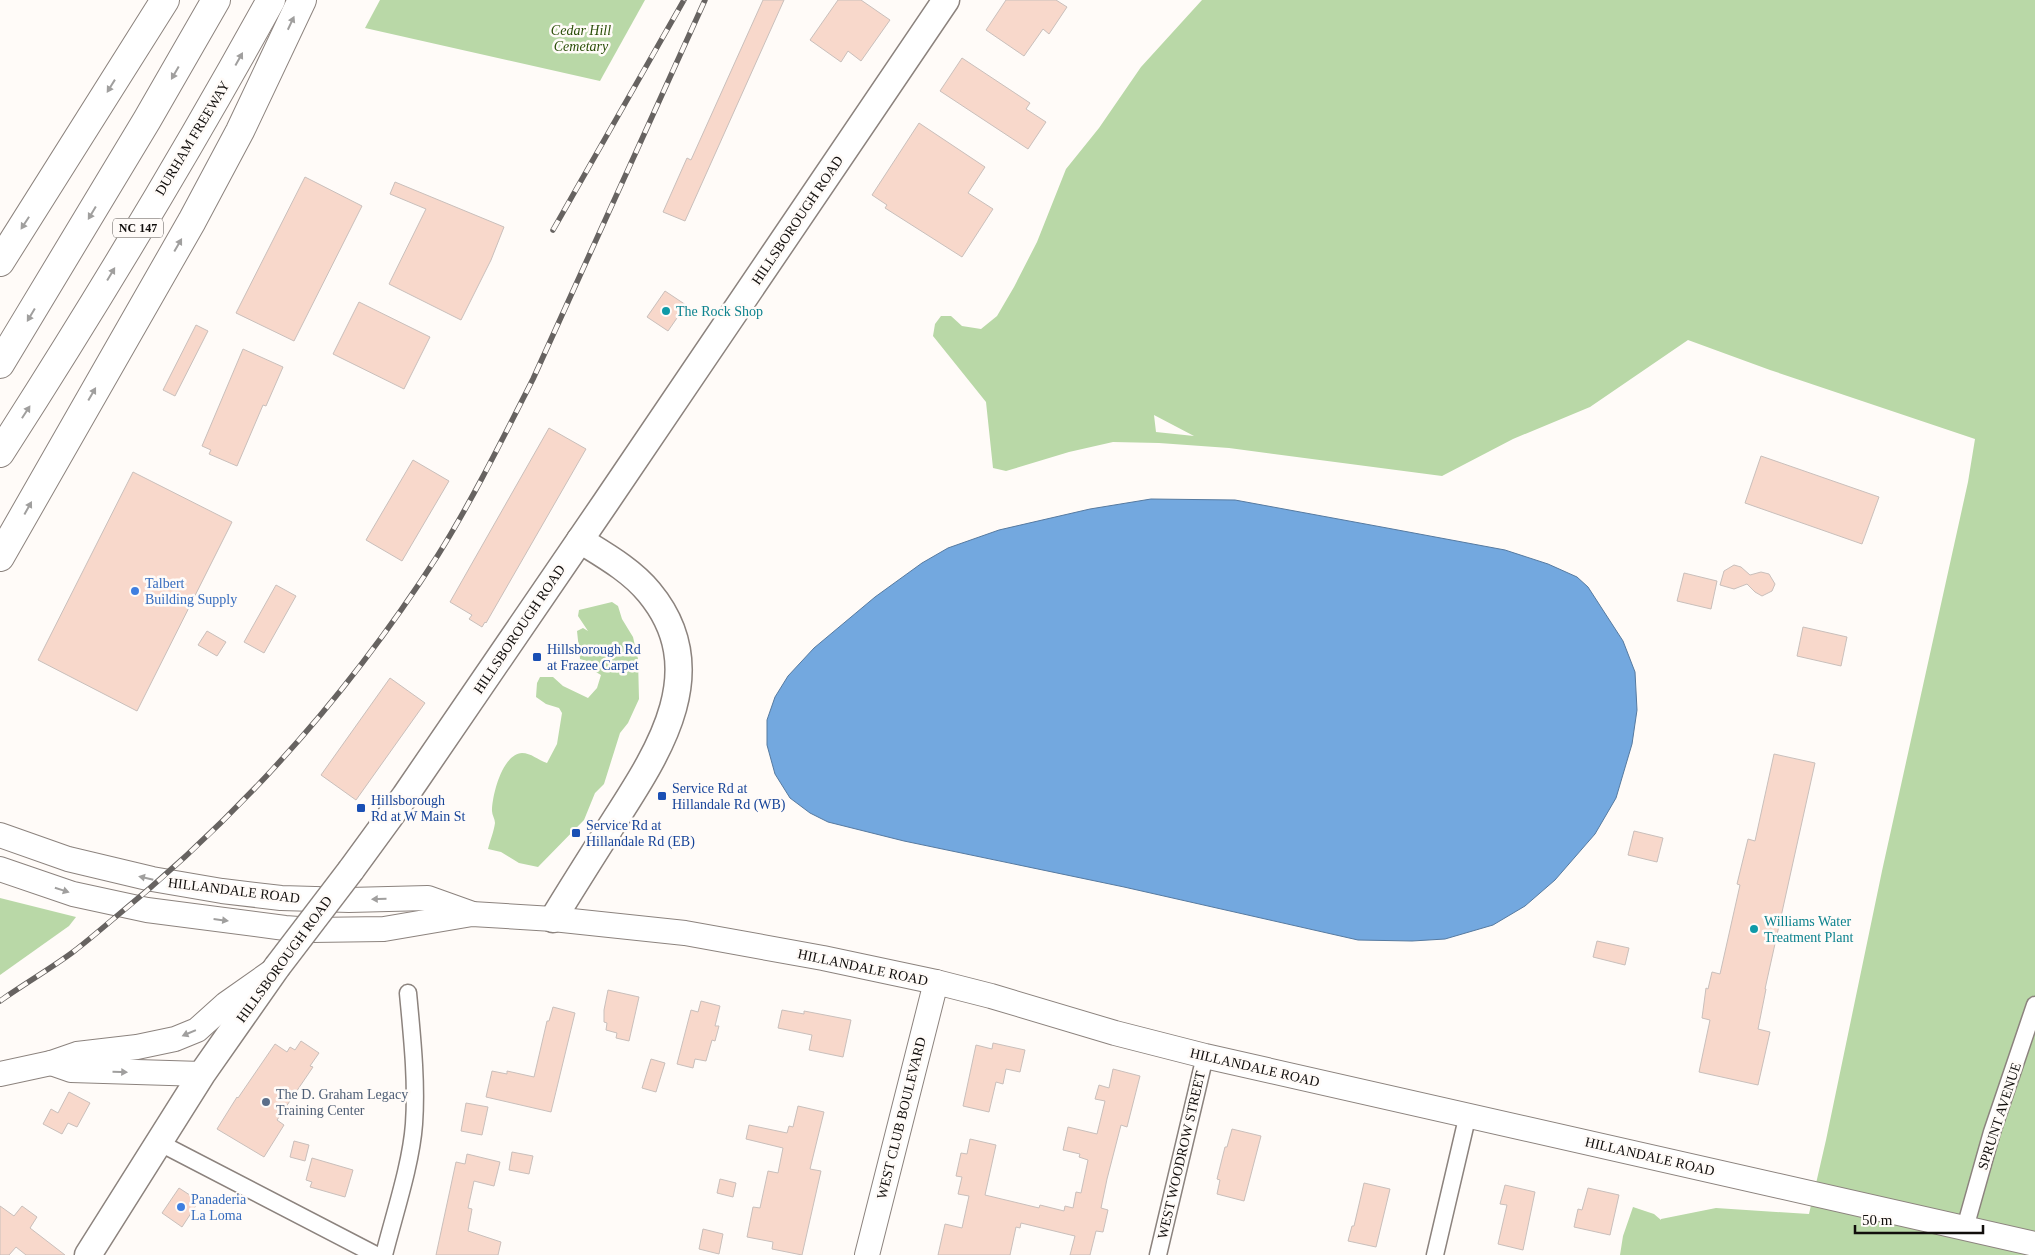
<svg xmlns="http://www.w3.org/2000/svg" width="2035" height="1255" viewBox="0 0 2035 1255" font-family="'Times New Roman',serif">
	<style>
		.green { fill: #b9d8a7; fill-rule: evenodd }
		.water { fill: #73a8df; stroke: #567aa0 }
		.building { fill: #f8d8cb; stroke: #c9bfbb }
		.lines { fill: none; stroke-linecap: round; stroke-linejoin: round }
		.street-casing { stroke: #8c837e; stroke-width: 19 }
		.secondary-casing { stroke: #8c837e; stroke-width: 26 }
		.primary-casing { stroke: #8c837e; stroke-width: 29 }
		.highway-casing { stroke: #8c837e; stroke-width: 30 }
		.street { stroke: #fff; stroke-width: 16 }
		.secondary { stroke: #fff; stroke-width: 24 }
		.primary { stroke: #fff; stroke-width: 26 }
		.highway { stroke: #fff; stroke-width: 28 }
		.rail-casing { stroke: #676361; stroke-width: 5.5 }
		.rail { stroke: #fffbf8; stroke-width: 4; stroke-dasharray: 11; stroke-linecap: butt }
		.primary-bridge-casing { stroke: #8c837e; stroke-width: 29; stroke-linecap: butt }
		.primary-bridge { stroke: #fff; stroke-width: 26 }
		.oneway { fill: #a09f9e }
		.culture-dot { fill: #0f9aa8; stroke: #fffbf8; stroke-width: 2 }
		.shop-dot { fill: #3f7fe0; stroke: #fffbf8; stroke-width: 2 }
		.transit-dot { fill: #1a4fb4; stroke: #fffbf8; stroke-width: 2 }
		.service-dot { fill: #5c6f8a; stroke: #fffbf8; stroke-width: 2 }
		.labels { text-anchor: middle; stroke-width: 5; stroke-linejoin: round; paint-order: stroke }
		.shield { fill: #fffbf8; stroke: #585553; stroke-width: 1 }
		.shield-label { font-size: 12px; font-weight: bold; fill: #110e0c }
		.park-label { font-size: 14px; font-style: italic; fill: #2a4e08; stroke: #fffbf8 }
		.street-label { font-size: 14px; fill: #110e0c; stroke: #fffbf8 }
		.culture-label { font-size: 14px; fill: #0d838f; stroke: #fffbf8; text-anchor: start }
		.shop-label { font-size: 14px; fill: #366cbe; stroke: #fffbf8; text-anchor: start }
		.transit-label { font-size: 14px; fill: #164399; stroke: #fffbf8; text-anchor: start }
		.service-label { font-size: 14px; fill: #4e5e75; stroke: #fffbf8; text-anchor: start }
	</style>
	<rect width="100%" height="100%" fill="#fffbf8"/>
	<!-- green -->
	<g class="green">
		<path d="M380,0h265l-45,81 -235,-53z"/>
		<path d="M1202,0h833v1255h-415l3,-19 10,-29 21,7 7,6v-1l55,-11 93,6 17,-74 56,-269 86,-389 7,-43 -205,-69 -82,-30 -98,67 -77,32 -71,37 -213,-28 -70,-5 -46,-1 -44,10 -63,19 -13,-3 -7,-66 -53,-66 2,-12 6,-8h10l11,10 19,3 16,-13 17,-29 23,-45 29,-73 33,-41 42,-61zM1154,415l40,21 -38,-4z"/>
		<path d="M612,602l6,4 4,13 11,18 5,22 1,40 -11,24 -8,10 -16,51 -9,9 -11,27 -46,47 -19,-4 -18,-11 -13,-3c2,-8 6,-18 7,-26 0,-4 -3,-8 -3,-12 0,-15 10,-57 30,-58 9,0 16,7 25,10l10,-19 5,-31 -3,-5 -13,-4 -10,-7 1,-14 3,-6h13l10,9 25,12 9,-10 4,-13 -12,-7 -2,-7 -7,-2 -3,-28 6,-3 5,3 -10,-15 1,-6z"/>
		<path d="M0,898l76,19 -7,9 -69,49z"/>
	</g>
	<!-- water -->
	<path class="water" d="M1151,499l84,1 152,28 118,22 43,14 29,13 11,10 35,54 12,31 2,38 -5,34 -16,54 -21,36 -40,46 -30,26 -32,19 -48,14 -33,2 -54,-1 -234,-53 -220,-46 -76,-19 -18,-9 -20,-15 -15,-24 -8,-29v-25l8,-23 13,-21 26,-28 61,-51 47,-34 26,-15 51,-18 91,-21z"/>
	<!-- building -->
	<g class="building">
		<path d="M763,0h21l-99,221 -22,-9 24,-54 4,2z"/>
		<path d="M838,0h23l29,20 -29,41 -13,-10 -7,11 -31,-22z"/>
		<path d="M1006,0h50l11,7 -18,27 -6,-5 -19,27 -38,-26z"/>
		<path d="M962,58l68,45 -4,6 20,13 -18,27 -88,-58z"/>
		<path d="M919,123l66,44 -17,26 25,16 -31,48 -77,-49 2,-3 -15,-10z"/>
		<path d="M305,177l57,29 -68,135 -58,-28z"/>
		<path d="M395,182l109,45 -13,33 -30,60 -72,-36 37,-75 -36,-15z"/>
		<path d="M665,291l21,14 -18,26 -21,-14z"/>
		<path d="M359,302l71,35 -26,52 -71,-35z"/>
		<path d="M196,325l12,6 -33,65 -12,-6z"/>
		<path d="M243,349l40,18 -17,39 -3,-1 -26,61 -28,-12 2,-4 -9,-4z"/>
		<path d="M549,428l37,21 -100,174 -1,-1 -3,5 -13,-8 3,-4 -22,-13z"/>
		<path d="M1761,456l118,41 -17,47 -117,-41z"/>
		<path d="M413,460l36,21 -47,80 -36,-21z"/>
		<path d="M133,472l99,50 -95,189 -99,-51z"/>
		<path d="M1734,565l7,2 9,8 11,-3 8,2 6,10 -3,7 -10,5 -7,-4 -8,-8 -13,5 -14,-4 4,-14z"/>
		<path d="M1684,573l33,8 -6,28 -34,-8z"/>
		<path d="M276,585l20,11 -32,57 -20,-11z"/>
		<path d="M1803,627l44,10 -6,29 -44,-10z"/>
		<path d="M207,631l19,11 -9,14 -19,-11z"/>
		<path d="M390,678l35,25 -69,97 -35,-25z"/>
		<path d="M1774,754l41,9 -50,226h1l-8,40 12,3 -12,53 -59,-13 11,-52 -8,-2 4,-30 2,1 4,-17 8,2 20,-89 -3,-1 11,-45 7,2z"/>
		<path d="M1634,831l29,7 -6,24 -29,-7z"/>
		<path d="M1597,941l32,7 -4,17 -32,-8z"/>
		<path d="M608,990l31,7 -10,44 -13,-3 1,-5 -11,-3 1,-7 -3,-1v-12z"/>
		<path d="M701,1001l19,5 -5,20h4l-4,15 -3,-1 -6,21 -11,-2 -2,9 -16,-4 14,-54 7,2z"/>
		<path d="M553,1007l22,6 -24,99 -65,-15 6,-26 15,3v-3l27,6 13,-56h2z"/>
		<path d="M782,1010l22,4v-3l47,9 -8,37 -34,-7 3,-15 -34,-7z"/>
		<path d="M301,1041l18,12 -9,13 3,1 -36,53 7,5 -20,32 -47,-28 20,-32 1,1 37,-54 12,8 3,-5 5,3z"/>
		<path d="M993,1043l32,7 -5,22 -14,-3 -3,15 -7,-2 -7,30 -26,-6 13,-61 16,4z"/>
		<path d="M651,1059l14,4 -9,29 -14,-4z"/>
		<path d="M1113,1069l27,7 -13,51 -6,-2 -14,54 -6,29 7,2 -5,22 -7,-1 -6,24h-20l5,-19 -54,-13 -1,5 -4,-1 -6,28h-72l7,-31 17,4 7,-32 -11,-2 4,-17 -6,-1 5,-23 6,1 3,-15 26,6 -11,50 54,13 1,-3 24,6 1,-5 8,2 3,-16 5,1 7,-33 -9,-3 1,-3 -17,-4 5,-23 29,7 8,-33 -10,-2 4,-14 10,3z"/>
		<path d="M69,1092l21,11 -13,24 -9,-4 -6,11 -19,-10 8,-15 7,4z"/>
		<path d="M466,1103l22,4 -6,28 -21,-4z"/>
		<path d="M798,1106l26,6 -14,57 11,2 -19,84 -30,-6 1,-7 -26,-5 6,-30 7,1 8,-37 10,2 5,-25 -37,-9 3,-14 38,8 2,-7 4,1z"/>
		<path d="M1232,1129l29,7 -17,65 -27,-7 3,-14 -3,-1 8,-32h2z"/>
		<path d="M294,1141l15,4 -4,16 -15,-4z"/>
		<path d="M512,1152l21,4 -4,18 -20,-4z"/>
		<path d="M467,1154l33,8 -6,24 -20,-5 -6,27 4,1 -4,22 33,11 -3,13h-62l20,-93 9,2z"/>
		<path d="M312,1158l41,12 -8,27 -35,-10 2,-5 -6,-2z"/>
		<path d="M720,1179l16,4 -3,14 -16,-4z"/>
		<path d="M1364,1183l26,6 -14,58 -28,-6 4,-15h2z"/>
		<path d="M1505,1185l30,7 -12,58 -25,-6 9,-39 -7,-1z"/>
		<path d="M179,1188l20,13 -17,26 -20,-14z"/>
		<path d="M1588,1188l31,7 -9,40 -36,-8 4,-18 4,1z"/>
		<path d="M0,1206l14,10 8,-10 15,11 -7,11 35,27h-39l-10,-8 -7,8h-9z"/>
		<path d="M703,1229l20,5 -4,20 -20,-5z"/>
	</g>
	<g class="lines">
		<defs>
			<g id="street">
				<path d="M158,1142l218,113"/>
				<path d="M1965,1228l27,-96 43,-127"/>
				<path d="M384,1255c10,-40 27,-90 30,-131 3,-43 -2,-88 -6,-131"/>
				<path d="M1158,1255l47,-199"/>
				<path d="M1435,1255l33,-141"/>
			</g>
			<g id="secondary">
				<path d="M0,835l68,24 84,20 70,12 59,7 68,2 79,-2 42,15"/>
				<path d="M0,869l73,25 74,16 138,18 27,2 72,-1 88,-15 81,5 132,14 138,25 113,24 55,14 124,37 90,23 830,188"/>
				<path d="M51,1063l20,7 131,4"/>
				<path d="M0,1074l51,-11 26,-9 60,-7 38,-8 22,-9 29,-26 44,-31"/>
				<path d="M867,1255l69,-273"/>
			</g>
			<g id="primary">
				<path d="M351,870l54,-74 201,-294 340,-502"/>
				<path d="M553,919c20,-33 41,-66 62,-99 45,-70 98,-151 34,-228 -18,-22 -45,-37 -69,-52"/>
				<path d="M88,1255l114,-181 75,-107"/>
			</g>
			<g id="highway">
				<path d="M0,262l165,-262"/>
				<path d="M0,364l147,-244 69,-120"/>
				<path d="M0,453c95,-148 186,-299 271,-453"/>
				<path d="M0,557l192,-336 48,-90 62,-131"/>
			</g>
		</defs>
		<!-- street casing -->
		<use href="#street" class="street-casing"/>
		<!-- secondary casing -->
		<use href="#secondary" class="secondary-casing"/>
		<!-- primary casing -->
		<use href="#primary" class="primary-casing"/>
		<!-- highway casing -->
		<use href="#highway" class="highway-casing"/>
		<!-- street -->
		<use href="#street" class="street"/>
		<!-- secondary -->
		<use href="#secondary" class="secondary"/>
		<!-- primary -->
		<use href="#primary" class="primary"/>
		<!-- highway -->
		<use href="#highway" class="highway"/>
		<defs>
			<g id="rail">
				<path d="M553,230l131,-230"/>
				<path d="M0,1001c24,-17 50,-32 73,-49 13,-10 26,-21 39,-32 128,-104 237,-226 326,-365 35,-56 65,-117 95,-176l172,-379"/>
			</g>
		</defs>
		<!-- rail casing -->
		<use href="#rail" class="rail-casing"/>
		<!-- rail -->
		<use href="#rail" class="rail"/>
		<defs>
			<path id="primary-bridge" d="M277,967l74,-97"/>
		</defs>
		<!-- primary-bridge casing -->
		<use href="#primary-bridge" class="primary-bridge-casing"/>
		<!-- primary-bridge -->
		<use href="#primary-bridge" class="primary-bridge"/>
	</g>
	<!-- one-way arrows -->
	<defs><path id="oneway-solid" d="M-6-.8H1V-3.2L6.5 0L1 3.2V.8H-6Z" transform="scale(1.25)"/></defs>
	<g class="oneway">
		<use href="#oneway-solid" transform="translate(291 23) rotate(-65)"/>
		<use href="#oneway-solid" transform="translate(239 59) rotate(-61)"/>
		<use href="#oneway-solid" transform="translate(175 73) rotate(120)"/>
		<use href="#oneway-solid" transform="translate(111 86) rotate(122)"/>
		<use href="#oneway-solid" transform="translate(92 213) rotate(121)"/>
		<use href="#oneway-solid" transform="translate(25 223) rotate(123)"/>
		<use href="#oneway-solid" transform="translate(178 245) rotate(-60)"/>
		<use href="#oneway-solid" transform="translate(111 274) rotate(-59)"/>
		<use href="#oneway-solid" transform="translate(31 315) rotate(121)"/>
		<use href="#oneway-solid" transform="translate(92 394) rotate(-60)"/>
		<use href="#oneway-solid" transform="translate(26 412) rotate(-57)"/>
		<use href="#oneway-solid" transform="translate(28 508) rotate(-61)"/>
		<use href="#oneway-solid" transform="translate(146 878) rotate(-167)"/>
		<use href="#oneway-solid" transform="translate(62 890) rotate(18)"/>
		<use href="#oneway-solid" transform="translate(379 899) rotate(179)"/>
		<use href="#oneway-solid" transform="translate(221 920) rotate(7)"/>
		<use href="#oneway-solid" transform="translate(189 1033) rotate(157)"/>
		<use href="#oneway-solid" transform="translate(120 1072) rotate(2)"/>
	</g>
	<!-- markers -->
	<g class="culture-dot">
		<circle cx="666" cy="311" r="5"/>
		<circle cx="1754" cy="929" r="5"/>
	</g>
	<g class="shop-dot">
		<circle cx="135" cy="591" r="5"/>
		<circle cx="181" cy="1207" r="5"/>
	</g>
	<g class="transit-dot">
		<rect x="532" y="652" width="10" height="10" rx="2.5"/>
		<rect x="657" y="791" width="10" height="10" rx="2.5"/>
		<rect x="356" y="803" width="10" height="10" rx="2.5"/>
		<rect x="571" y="828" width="10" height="10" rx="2.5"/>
	</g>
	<circle class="service-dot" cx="266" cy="1102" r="5"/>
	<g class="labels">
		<!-- shield labels -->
		<rect class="shield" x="113" y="218.5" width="50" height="19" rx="4"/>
		<g class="shield-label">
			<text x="138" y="232">NC 147</text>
		</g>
		<!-- park labels -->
		<g class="park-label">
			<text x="581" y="35">Cedar Hill<tspan x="581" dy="16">Cemetary</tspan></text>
		</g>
		<!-- street labels -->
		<g class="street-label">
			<text transform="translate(192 138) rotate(-59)" y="5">DURHAM FREEWAY</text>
			<text transform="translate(797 220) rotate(-56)" y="5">HILLSBOROUGH ROAD</text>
			<text transform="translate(519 629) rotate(-56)" y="5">HILLSBOROUGH ROAD</text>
			<text transform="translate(234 890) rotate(7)" y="5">HILLANDALE ROAD</text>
			<text transform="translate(284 959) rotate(-54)" y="5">HILLSBOROUGH ROAD</text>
			<text transform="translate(863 967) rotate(12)" y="5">HILLANDALE ROAD</text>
			<text transform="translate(1255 1067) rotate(13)" y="5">HILLANDALE ROAD</text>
			<text transform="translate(1999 1116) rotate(-72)" y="5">SPRUNT AVENUE</text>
			<text transform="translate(901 1118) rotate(-76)" y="5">WEST CLUB BOULEVARD</text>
			<text transform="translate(1181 1155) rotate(-77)" y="5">WEST WOODROW STREET</text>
			<text transform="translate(1650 1156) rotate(13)" y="5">HILLANDALE ROAD</text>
		</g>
		<!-- culture labels -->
		<g class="culture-label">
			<text x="676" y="316">The Rock Shop</text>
			<text x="1764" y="926">Williams Water<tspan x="1764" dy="16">Treatment Plant</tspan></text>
		</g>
		<!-- shop labels -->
		<g class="shop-label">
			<text x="145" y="588">Talbert<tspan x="145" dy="16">Building Supply</tspan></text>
			<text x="191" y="1204">Panaderia<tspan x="191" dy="16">La Loma</tspan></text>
		</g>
		<!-- transit labels -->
		<g class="transit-label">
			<text x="547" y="654">Hillsborough Rd<tspan x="547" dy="16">at Frazee Carpet</tspan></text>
			<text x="672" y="793">Service Rd at<tspan x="672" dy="16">Hillandale Rd (WB)</tspan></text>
			<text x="371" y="805">Hillsborough<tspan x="371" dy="16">Rd at W Main St</tspan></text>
			<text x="586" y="830">Service Rd at<tspan x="586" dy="16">Hillandale Rd (EB)</tspan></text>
		</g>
		<!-- service labels -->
		<g class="service-label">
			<text x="276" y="1099">The D. Graham Legacy<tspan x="276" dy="16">Training Center</tspan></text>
		</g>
	</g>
	<!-- scale -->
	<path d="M1855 1225v8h128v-8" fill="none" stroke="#110e0c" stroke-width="2.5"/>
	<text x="1862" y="1225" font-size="15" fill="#110e0c" stroke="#fffbf8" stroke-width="4" paint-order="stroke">50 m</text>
</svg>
